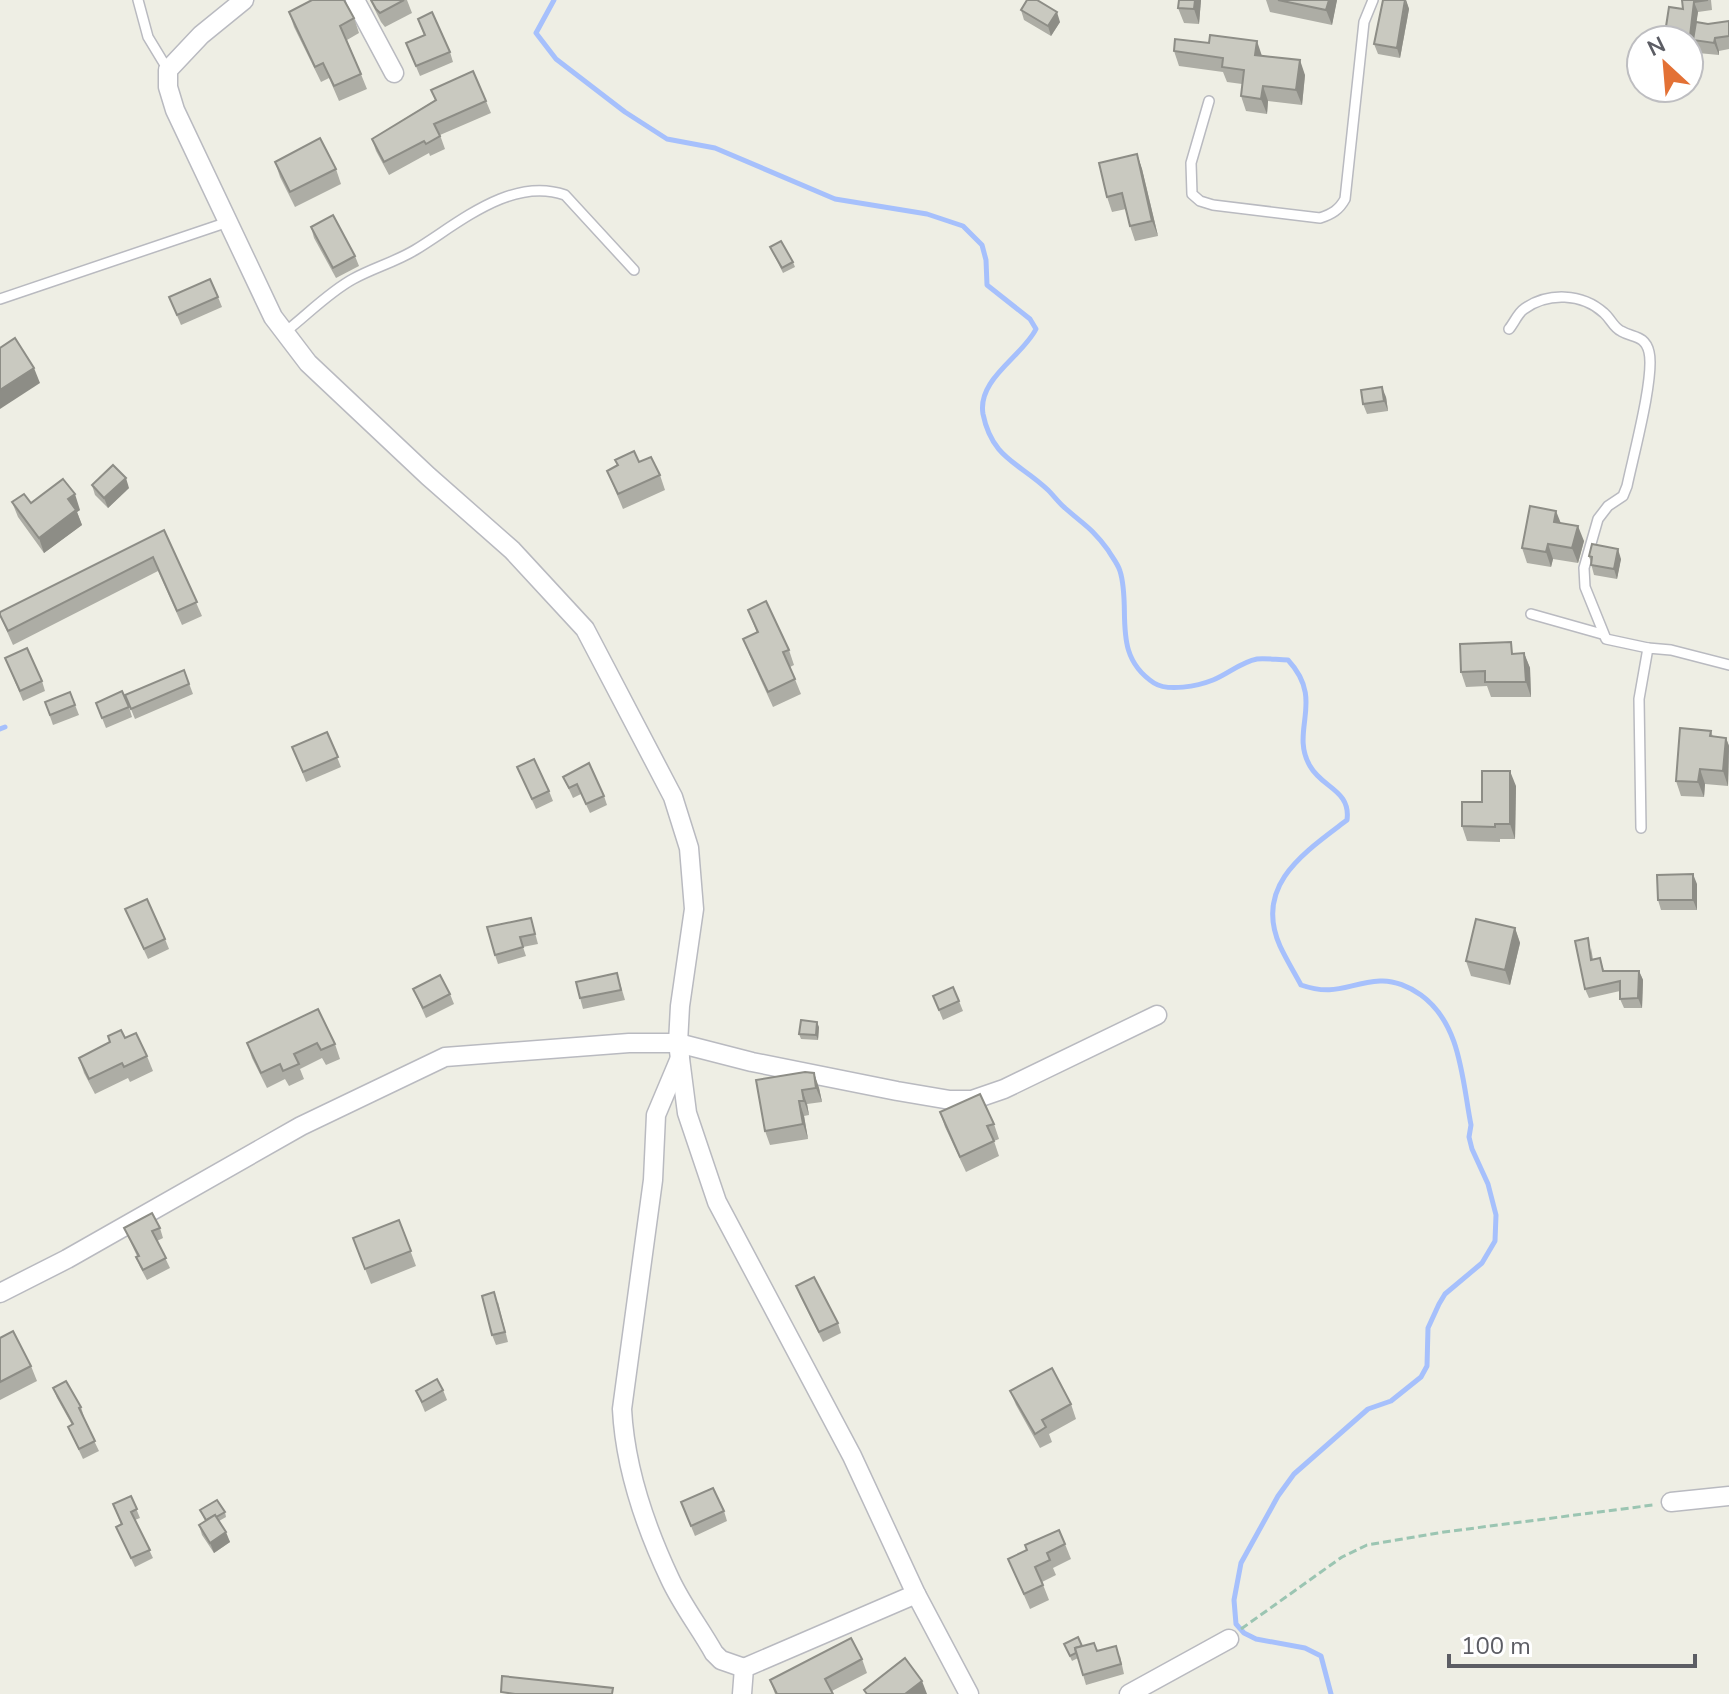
<svg xmlns="http://www.w3.org/2000/svg" width="1729" height="1694" viewBox="0 0 1729 1694" font-family="'Nunito Sans',sans-serif">
	<style>
		.lines { fill: none; stroke-linecap: round; stroke-linejoin: round }
		.stream { stroke: #a6c0fc; stroke-width: 5 }
		.lane-casing { stroke: #b9bac0; stroke-width: 12 }
		.street-casing { stroke: #b9bac0; stroke-width: 21 }
		.path { stroke: #9bc5b2; stroke-width: 3; stroke-dasharray: 8 4; stroke-linecap: butt }
		.lane { stroke: #fff; stroke-width: 9 }
		.street { stroke: #fff; stroke-width: 18 }
		.wall { fill: #adada5 }
		.shaded-wall { fill: #8d8d86 }
		.building { fill: #c9c9c0; stroke: #8d8d86; stroke-width: 2 }
	</style>
	<rect width="100%" height="100%" fill="#eeeee4"/>
	<g class="lines">
		<!-- stream -->
		<g class="stream">
			<path d="M554,0l-18,33 20,26 69,53 42,27 48,9 120,51 92,15 36,12 19,19 4,15 1,25 43,34 6,10c-14,28 -59,50 -53,85 9,45 37,49 65,76 6,6 11,13 17,18 19,17 27,20 43,42 4,7 10,14 12,21 12,38 -10,83 34,112 14,9 44,3 59,-3 15,-6 28,-18 44,-21 10,-1 21,1 31,1 38,41 1,70 22,106 12,22 41,24 37,54 -42,32 -94,65 -67,126 6,13 14,26 21,39 35,12 47,-2 79,-4 14,-1 30,6 41,14 40,29 41,84 50,130l-2,12 3,12 16,35 8,31 -1,26 -13,22 -37,31 -6,10 -11,24 -1,38 -6,11 -30,24 -23,8 -74,65 -16,22 -37,67 -7,37 2,24 8,9 12,6 49,9 16,8 10,38"/>
			<path d="M0,729l5,-2"/>
		</g>
		<defs>
			<g id="lane">
				<path d="M138,0l10,37 20,33"/>
				<path d="M1209,101l-18,62 1,31 8,7 13,4 107,13c12,-4 19,-8 25,-19l19,-177 9,-22"/>
				<path d="M0,299l228,-77"/>
				<path d="M1509,329c5,-6 9,-16 15,-20 24,-17 58,-16 80,4 7,6 9,14 17,18 12,7 24,4 28,21 6,24 -16,105 -22,134l-4,10 -15,10 -10,13 -14,49 1,19 21,52 42,9"/>
				<path d="M285,332c22,-17 44,-40 68,-53 20,-11 42,-17 62,-29 43,-26 96,-74 150,-55l69,75"/>
				<path d="M1531,614l71,20"/>
				<path d="M1641,828l-2,-129 9,-51 23,2 58,15"/>
			</g>
			<g id="street">
				<path d="M244,0l-43,35 -33,35v17l7,23 98,207 35,46 120,113 84,74 73,79 88,168 16,51 5,61 -14,97 -2,37 9,70 30,89 135,254 64,138 53,100"/>
				<path d="M355,0l39,73"/>
				<path d="M680,1058l-24,57 -3,65 -31,229c3,58 23,117 48,170 12,26 30,49 44,74l7,7 23,8"/>
				<path d="M0,1293l67,-34 234,-133 144,-69 184,-14h49l74,19 145,29 53,9h22l32,-11 153,-74"/>
				<path d="M1671,1502l58,-6"/>
				<path d="M742,1694l2,-26 172,-74"/>
				<path d="M1129,1694l100,-55"/>
			</g>
		</defs>
		<!-- lane casing -->
		<use href="#lane" class="lane-casing"/>
		<!-- street casing -->
		<use href="#street" class="street-casing"/>
		<!-- path -->
		<path class="path" d="M1241,1629l101,-72 25,-12 77,-13 209,-27"/>
		<!-- lane -->
		<use href="#lane" class="lane"/>
		<!-- street -->
		<use href="#street" class="street"/>
	</g>
	<!-- wall -->
	<g class="wall">
		<path d="M370,0h37l5,13 -27,14 -4,-5z"/>
		<path d="M1201,0l-2,24 -15,-1 -6,-15z"/>
		<path d="M1266,0h71l-5,25 -62,-13z"/>
		<path d="M1406,0l3,9 -9,49 -22,-4 -4,-10z"/>
		<path d="M1682,0h29l1,10 -14,2 -2,10 12,2 21,-3v28l-10,2v4l-21,-2 -4,-11 -1,4 -4,-1v-5h-21l-3,-7 18,-24z"/>
		<path d="M1021,10l39,12 -9,14 -27,-16z"/>
		<path d="M289,12l65,6 5,15 -12,7 20,49 -28,12 -10,-23 -8,4 -27,-55z"/>
		<path d="M418,19l32,33 3,10 -33,14 -14,-33 18,-8z"/>
		<path d="M1174,51l88,5 43,19 -3,30 -34,-4 -1,13 -21,-3 -5,-15 1,-12 -15,-2 -4,-10 -44,-6z"/>
		<path d="M431,90l55,11 5,12 -51,22 5,14 -15,7 -1,-3 -40,22 -13,-24 -4,-12 63,-39z"/>
		<path d="M1137,154l5,15 16,67 -23,5 -5,-15 -4,-17 -14,3 -5,-15z"/>
		<path d="M275,162l61,7 5,15 -46,23 -15,-30z"/>
		<path d="M311,227l44,29 4,10 -23,12 -22,-40z"/>
		<path d="M770,247l23,15 2,5 -12,6z"/>
		<path d="M169,297h49l4,10 -41,18z"/>
		<path d="M1386,397l2,14 -21,3 -4,-10z"/>
		<path d="M615,460l24,2 21,13 5,15 -42,19 -16,-38 10,-5z"/>
		<path d="M92,485l37,3 -21,20 -13,-13z"/>
		<path d="M12,502l19,1 49,7 -3,2 5,13 -38,28 -26,-36z"/>
		<path d="M1561,523l23,18 -6,22 -25,-4 -2,8 -24,-4 -5,-15z"/>
		<path d="M164,530l38,86 -20,9 -24,-54 -145,74 -13,-29z"/>
		<path d="M1589,556l32,3 -4,20 -23,-4z"/>
		<path d="M748,610l41,40 5,15 -4,2 11,27 -28,13 -24,-53 -6,-15 14,-6z"/>
		<path d="M1515,653h9l6,15 1,29h-40l-4,-11 -21,1 -5,-15z"/>
		<path d="M5,658l37,23 3,10 -22,10z"/>
		<path d="M184,670l9,24 -58,25 -10,-24z"/>
		<path d="M70,692l9,23 -26,10 -8,-23z"/>
		<path d="M96,703l33,4 3,10 -26,11z"/>
		<path d="M1711,731l2,6 13,1 3,8 -1,40 -23,-2 -1,13 -23,-1 -5,-15z"/>
		<path d="M327,732l14,35 -35,15 -14,-35z"/>
		<path d="M517,767l32,24 4,10 -17,8z"/>
		<path d="M563,777l41,19 3,9 -17,8 -9,-19 -8,4z"/>
		<path d="M1516,786l-1,53h-15v3l-33,-1 -5,-15 20,-24z"/>
		<path d="M1697,884v26h-36l-3,-10z"/>
		<path d="M125,909l40,30 4,10 -21,10z"/>
		<path d="M531,918l7,26 -15,3 3,9 -28,8 -3,-9z"/>
		<path d="M1515,928l5,15 -10,42 -39,-9 -5,-15z"/>
		<path d="M1591,948l2,11 7,-1 4,13h35l4,9 -1,28h-18l-4,-9v-8l-31,7 -4,-9z"/>
		<path d="M617,973l8,27 -42,9 -3,-11z"/>
		<path d="M413,989l37,5 4,10 -28,14z"/>
		<path d="M933,996l26,5 4,10 -20,9z"/>
		<path d="M819,1027l-1,13 -17,-1 -2,-5z"/>
		<path d="M108,1036l17,2 22,18 6,15 -23,11 -2,-4 -33,16 -11,-21 -5,-15 31,-16z"/>
		<path d="M247,1043l88,1 5,15 -14,6 -4,-7 -22,11 4,10 -15,7 -4,-7 -18,9 -15,-30z"/>
		<path d="M814,1073l5,15 3,14 -15,2 2,11 -5,1 4,23 -38,6 -5,-14z"/>
		<path d="M940,1112l54,12 5,15 -5,2 5,15 -33,16 -21,-45z"/>
		<path d="M399,1220l17,46 -45,18 -18,-46z"/>
		<path d="M124,1228h36l3,10 -6,3 13,27 -23,12 -7,-13 -4,-10 1,-1z"/>
		<path d="M796,1286l42,37 3,10 -18,9 -23,-46z"/>
		<path d="M498,1302l10,40 -12,3 -4,-10z"/>
		<path d="M0,1338l31,28 6,15 -37,19z"/>
		<path d="M53,1388l28,19 3,10 -1,1 16,33 -16,8 -15,-32 4,-2 -15,-27z"/>
		<path d="M443,1390l4,10 -22,12 -9,-21z"/>
		<path d="M1010,1391l61,13 5,15 -27,15 3,8 -12,6 -24,-43z"/>
		<path d="M131,1496l9,22 -5,2 18,38 -18,9 -19,-40 5,-3 -8,-20z"/>
		<path d="M681,1502l43,9 3,10 -32,15z"/>
		<path d="M200,1510l25,2 1,5 -7,4 11,21 -16,11 -12,-18 -3,-10 6,-4z"/>
		<path d="M1065,1544l6,15 -18,9 3,7 -14,7 7,18 -19,9 -22,-50z"/>
		<path d="M1064,1644l18,2 16,5 22,5 4,18 -38,11 -8,-27 -6,3z"/>
		<path d="M862,1659l5,14 -35,18 1,3h-58l-5,-14z"/>
	</g>
	<!-- shaded-wall -->
	<g class="shaded-wall">
		<path d="M1195,0h6l-2,24 -5,-15z"/>
		<path d="M1329,0h8l-5,25 -6,-15z"/>
		<path d="M1406,0l3,9 -9,49 -3,-10z"/>
		<path d="M1694,2l4,10 -4,28h-1v6l-3,-10z"/>
		<path d="M1057,12l3,10 -9,14 -3,-10z"/>
		<path d="M1715,38l4,13v4l-5,-12z"/>
		<path d="M1257,41l5,15 -7,-1z"/>
		<path d="M1300,60l5,15 -3,30 -6,-15z"/>
		<path d="M1263,86l5,15 -1,13 -6,-15z"/>
		<path d="M1137,154l5,15 16,67 -6,-15z"/>
		<path d="M34,368l6,15 -40,26v-19z"/>
		<path d="M1382,387l4,10 2,14 -4,-10z"/>
		<path d="M126,478l3,10 -21,20 -4,-10z"/>
		<path d="M75,494l5,16 -3,2 5,13 -38,28 -5,-15 29,-39z"/>
		<path d="M1556,511l6,15 -8,-4z"/>
		<path d="M1578,526l6,15 -6,22 -6,-15z"/>
		<path d="M1548,544l5,15 -2,8 -5,-15z"/>
		<path d="M1618,549l3,10 -4,20 -3,-10z"/>
		<path d="M1524,653l6,15 1,29 -5,-15z"/>
		<path d="M1726,738l3,8 -1,40 -5,-15z"/>
		<path d="M1700,769l5,15 -1,13 -6,-15z"/>
		<path d="M1510,771l6,15 -1,53 -5,-15z"/>
		<path d="M1693,874l4,10v26l-4,-10z"/>
		<path d="M1515,928l5,15 -10,42 -5,-15z"/>
		<path d="M1639,971l4,9 -1,28 -4,-10z"/>
		<path d="M817,1022l2,5 -1,13 -2,-5z"/>
		<path d="M814,1073l5,15 3,14 -6,-14z"/>
		<path d="M802,1090l5,14 2,11 -5,-14z"/>
		<path d="M799,1101l5,15 4,23 -5,-15z"/>
		<path d="M226,1532l4,10 -16,11 -4,-10z"/>
		<path d="M922,1681l5,13h-22z"/>
	</g>
	<!-- building -->
	<g class="building">
		<path d="M312,0h32l10,18 -14,8 21,48 -27,12 -11,-23 -8,4 -26,-55z"/>
		<path d="M371,0h33l-24,13 -4,-4z"/>
		<path d="M1027,0h10l20,12 -9,14 -27,-16z"/>
		<path d="M1179,0h16l-1,9 -16,-1z"/>
		<path d="M1278,0h51l-3,10z"/>
		<path d="M1383,0h22l-8,48 -23,-4z"/>
		<path d="M1682,0h26l-14,2 -4,34 -25,-3 4,-26 14,2z"/>
		<path d="M432,12l18,40 -34,14 -10,-23 19,-8 -7,-16z"/>
		<path d="M1729,21v15l-14,2 -1,5 -21,-3 3,-18 12,2z"/>
		<path d="M1210,35l47,6 -2,14 45,5 -4,30 -33,-4 -2,13 -20,-3 3,-26 -22,-3 1,-9 -49,-7 1,-12 34,4z"/>
		<path d="M473,71l13,30 -52,23 6,12 -14,8 -2,-3 -40,21 -12,-23 64,-39 -5,-10z"/>
		<path d="M320,138l16,31 -46,23 -15,-30z"/>
		<path d="M1137,154l15,67 -22,5 -8,-33 -15,4 -8,-34z"/>
		<path d="M333,215l22,41 -22,12 -22,-41z"/>
		<path d="M781,241l12,21 -11,6 -12,-21z"/>
		<path d="M210,279l8,18 -41,18 -8,-18z"/>
		<path d="M15,338l19,30 -34,22v-42z"/>
		<path d="M1382,387l2,14 -21,3 -2,-14z"/>
		<path d="M634,451l5,11 12,-5 9,18 -42,19 -11,-23 11,-6 -3,-5z"/>
		<path d="M113,465l13,13 -22,20 -12,-13z"/>
		<path d="M63,479l12,15 -7,5 8,11 -37,28 -27,-36 12,-8 7,9z"/>
		<path d="M1530,506l26,5 -2,11 24,4 -6,22 -24,-4 -2,8 -24,-4z"/>
		<path d="M164,530l33,72 -20,9 -24,-54 -145,74 -8,-16v-3z"/>
		<path d="M1592,544l26,5 -4,20 -23,-4 1,-8 -3,-1z"/>
		<path d="M766,601l23,49 -6,2 12,27 -27,13 -25,-53 15,-7 -10,-22z"/>
		<path d="M1511,642l1,12 12,-1 2,29h-41v-11l-24,1 -1,-28z"/>
		<path d="M27,648l15,33 -22,10 -15,-33z"/>
		<path d="M184,670l5,14 -58,25 -6,-14z"/>
		<path d="M122,691l7,16 -27,11 -6,-15z"/>
		<path d="M70,692l5,13 -25,10 -5,-13z"/>
		<path d="M1680,728l31,3 -1,5 16,2 -3,33 -23,-2 -2,13 -22,-1z"/>
		<path d="M327,732l11,25 -35,15 -11,-25z"/>
		<path d="M534,759l15,32 -17,8 -15,-32z"/>
		<path d="M589,763l15,33 -18,8 -9,-20 -8,4 -6,-11z"/>
		<path d="M1482,771h28v53h-15v3l-33,-1v-24h20z"/>
		<path d="M1693,874v26h-35l-1,-25z"/>
		<path d="M147,899l18,40 -21,10 -19,-40z"/>
		<path d="M531,918l4,16 -15,3 3,10 -28,8 -8,-28z"/>
		<path d="M1476,919l39,9 -10,42 -39,-9z"/>
		<path d="M1588,938l3,22 9,-2 3,13h36l-1,27 -18,1v-18l-35,8 -10,-48z"/>
		<path d="M617,973l4,17 -41,8 -4,-16z"/>
		<path d="M440,975l10,19 -27,14 -10,-19z"/>
		<path d="M953,987l6,14 -20,9 -6,-14z"/>
		<path d="M318,1009l17,35 -14,6 -4,-7 -23,11 5,10 -16,7 -3,-7 -19,9 -14,-30z"/>
		<path d="M801,1020l16,2 -1,13 -17,-1z"/>
		<path d="M121,1030l4,8 11,-5 11,23 -23,11 -2,-4 -33,16 -10,-21 31,-16 -2,-6z"/>
		<path d="M805,1072l9,1 2,15 -14,2 2,11h-5l4,23 -38,7 -9,-51z"/>
		<path d="M980,1094l14,30 -7,2 7,15 -34,16 -20,-45z"/>
		<path d="M152,1213l8,15 -8,3 14,27 -23,12 -7,-13 3,-1 -15,-28z"/>
		<path d="M399,1220l12,31 -46,18 -12,-31z"/>
		<path d="M814,1277l24,46 -19,9 -23,-46z"/>
		<path d="M494,1292l11,40 -13,3 -10,-39z"/>
		<path d="M13,1331l18,35 -31,16v-44z"/>
		<path d="M1052,1368l19,36 -29,16 4,7 -11,7 -25,-43z"/>
		<path d="M437,1379l6,11 -21,12 -6,-11z"/>
		<path d="M66,1381l15,26 -2,1 16,33 -16,8 -11,-22 5,-3 -20,-36z"/>
		<path d="M713,1488l11,23 -33,15 -10,-24z"/>
		<path d="M131,1496l6,13 -6,3 19,38 -19,8 -15,-31 6,-3 -9,-20z"/>
		<path d="M217,1500l8,12 -9,5 -1,-2 -9,5 -6,-10z"/>
		<path d="M215,1515l11,17 -16,11 -11,-18z"/>
		<path d="M1059,1530l6,14 -18,9 3,7 -15,7 8,18 -19,9 -16,-35 19,-9 -2,-5z"/>
		<path d="M1078,1637l4,9 -7,2 1,5 -6,3 -6,-12z"/>
		<path d="M851,1638l11,21 -37,20 8,15h-56l-7,-14z"/>
		<path d="M1094,1643l3,8 19,-5 5,18 -38,11 -8,-27z"/>
		<path d="M905,1658l17,23 -17,13h-38l-3,-4z"/>
		<path d="M502,1676l111,12 -1,6h-97l-14,-2z"/>
	</g>
	<!-- north arrow -->
	<g transform="translate(1665 64) rotate(334)"><circle r="38" fill="#ffffff" stroke="#bebec1" stroke-width="2"/>
	<path d="M0-6L14 30L0 20L-14 30Z" fill="#e37135"/>
	<text y="-12" font-size="22" font-weight="bold" text-anchor="middle" fill="#5c5d64">N</text>
	</g>
	<!-- scale -->
	<path d="M1449 1654v12h246v-12" fill="none" stroke="#5c5d64" stroke-width="4"/>
	<text x="1461" y="1654" font-size="24" fill="#5c5d64" stroke="#ffffff" stroke-width="6" paint-order="stroke">100 m</text>
</svg>
